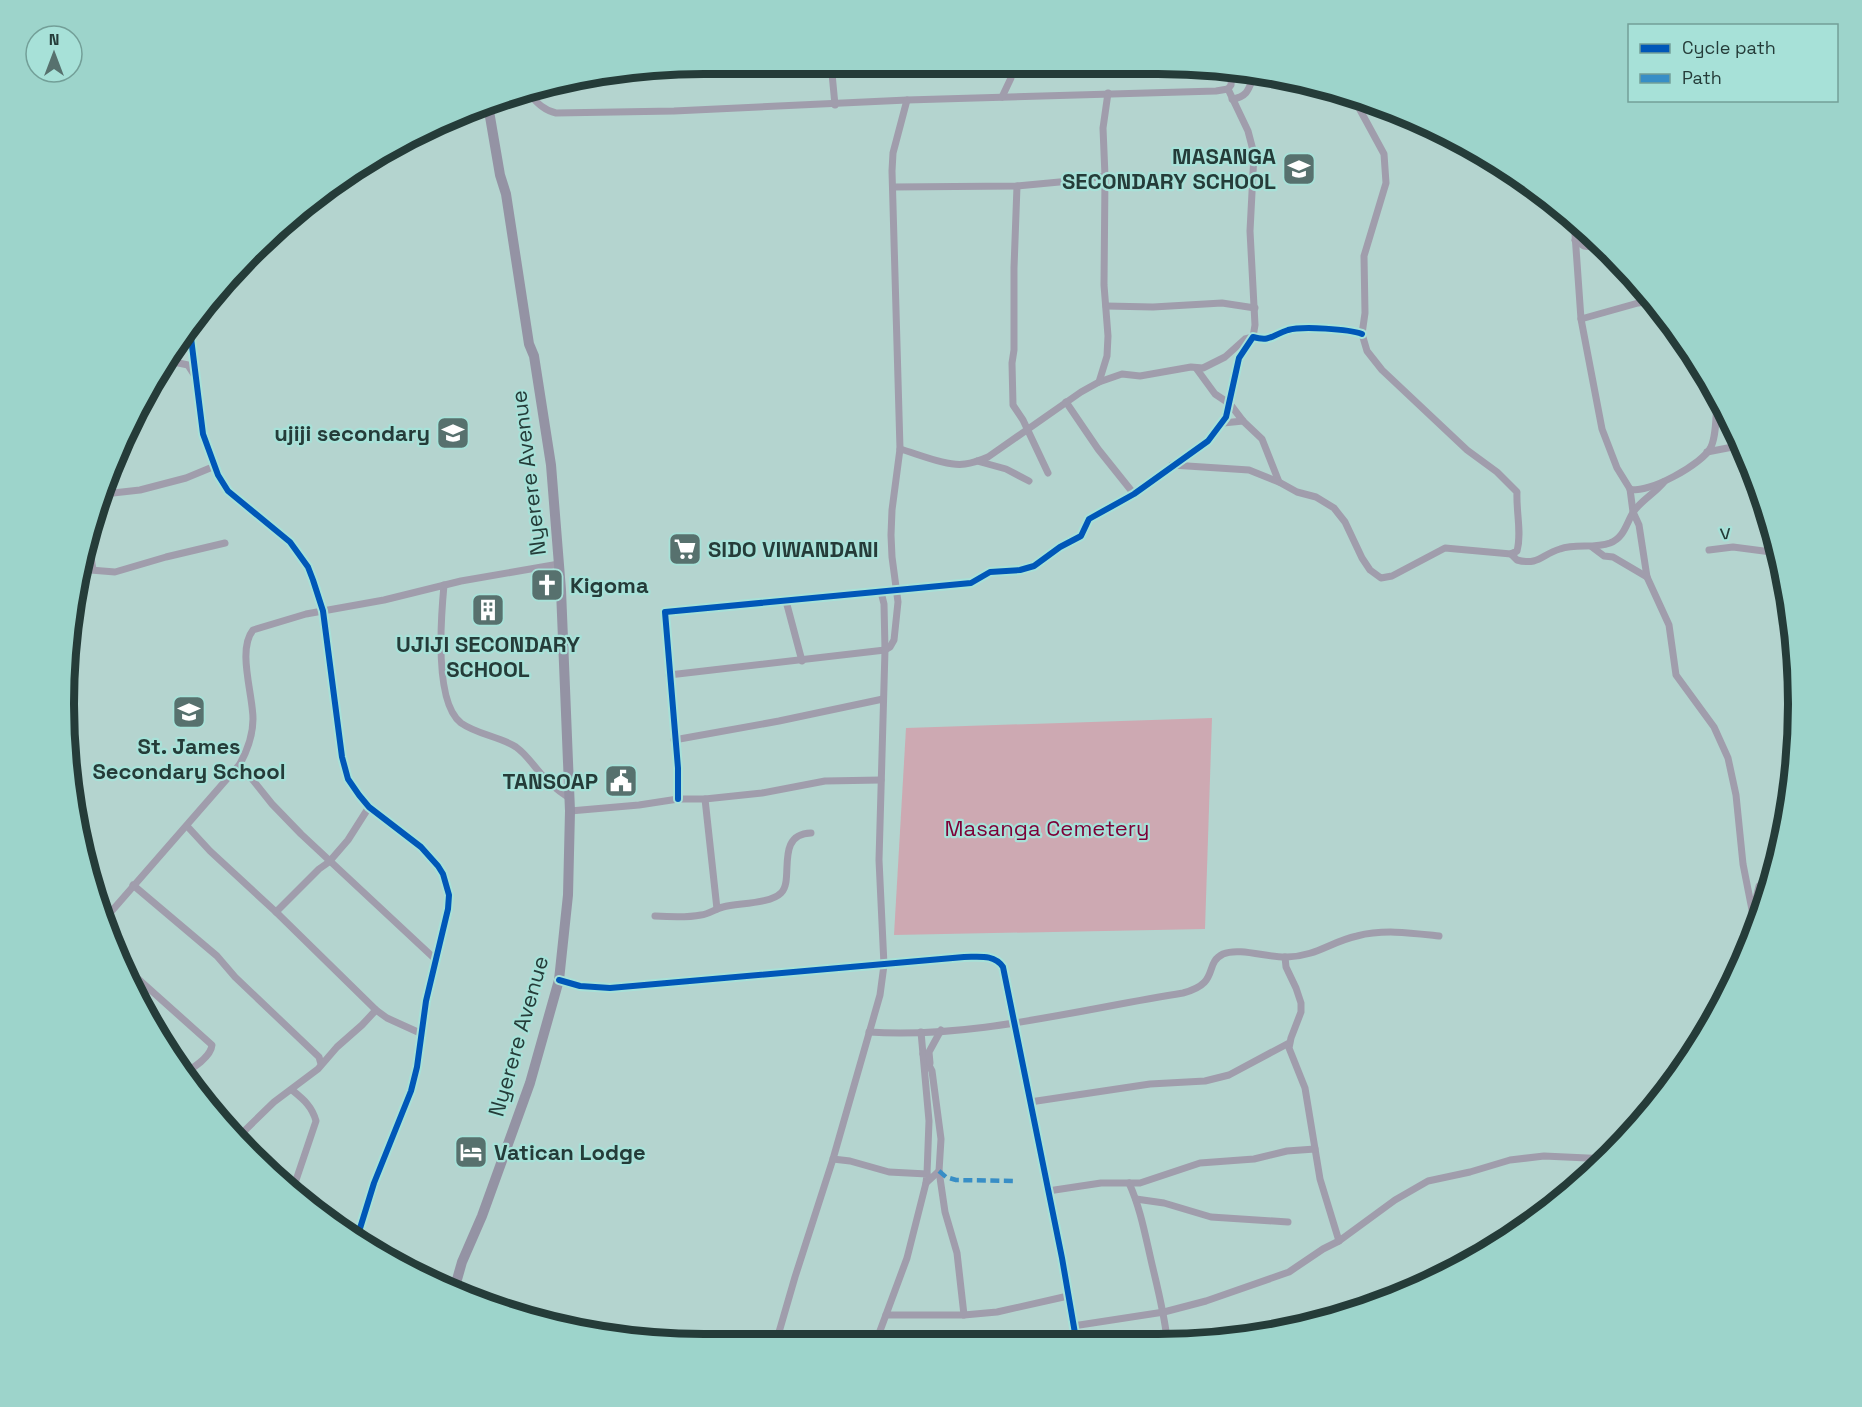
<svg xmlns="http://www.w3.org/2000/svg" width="1862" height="1407" viewBox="0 0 1862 1407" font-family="'Space Grotesk',sans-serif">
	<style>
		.green { fill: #cda9b2 }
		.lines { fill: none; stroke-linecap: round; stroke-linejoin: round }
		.street { stroke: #a09dac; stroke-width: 7 }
		.primary { stroke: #9493a4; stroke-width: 10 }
		.quiet { stroke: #388ec6; stroke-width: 4.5; stroke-dasharray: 9 4.5; stroke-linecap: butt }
		.cycleway-casing { stroke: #a7e1d8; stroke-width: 10 }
		.cycleway { stroke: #0057b8; stroke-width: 6 }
		.labels { text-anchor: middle; stroke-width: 4.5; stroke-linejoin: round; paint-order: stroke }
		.poi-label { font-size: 22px; font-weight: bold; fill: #253c39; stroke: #a7e1d8; text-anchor: end }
		.street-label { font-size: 22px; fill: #253c39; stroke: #a7e1d8 }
		.park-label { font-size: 22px; fill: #7d0037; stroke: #a7e1d8 }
		.rim { fill: none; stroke: #253c39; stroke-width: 8 }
	</style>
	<rect width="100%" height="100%" fill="#b4d4cf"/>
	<!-- green -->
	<path class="green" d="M1212,718l-7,211 -311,6 12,-207z"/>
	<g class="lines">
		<!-- street -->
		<g class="street">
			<path d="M831,63l4,42"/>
			<path d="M525,90c10,10 17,20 31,23l118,-2 233,-11 309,-9 12,-2 3,-4 1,-15"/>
			<path d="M1002,97l9,-19 -3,-14"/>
			<path d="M1232,99c17,-2 17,-12 23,-26"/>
			<path d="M1017,186l-3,82v82l-2,13 1,42 10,15 25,53"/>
			<path d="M893,187l124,-1 53,-5 35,-5"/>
			<path d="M1574,220l7,99 21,110 15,39 13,21 3,23 6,13 8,52 22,48 7,50 38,52 14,31 8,37 7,69 13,66"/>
			<path d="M1575,240l9,6 25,3"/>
			<path d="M1106,306l47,1 69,-4 33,5"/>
			<path d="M1581,319l57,-16 15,-2"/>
			<path d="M190,330l13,104 15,41 10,16 62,51 18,25 5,13 10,31 19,146 6,22 11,16 10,12 52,40 17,19 5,8 6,21 -1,14 -22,92 -9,66 -6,24 -37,92 -17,55"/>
			<path d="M169,361l19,4 7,11"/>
			<path d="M1196,368l19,26 15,10 13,17 19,18 17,43 18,10 19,5 18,11 11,14 17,36 8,12 11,8 11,-2 53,-28 66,6 6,-3c5,-18 -1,-39 0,-59l-20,-20 -30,-22 -85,-80 -15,-19 -5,-17 3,-21 -1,-57 22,-73 -2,-29 -25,-46 -7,-9 -13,-9"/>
			<path d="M1099,382l23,-8 18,2 51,-9 12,1 22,-11 20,-18 8,-2 2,-12 -5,-94 4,-77 -6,-23 -20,-42"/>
			<path d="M1066,402l32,47 36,45"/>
			<path d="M1223,423l20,-2"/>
			<path d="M900,449c18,5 48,18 65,15 8,-1 16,-4 23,-7l93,-65 18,-10 8,-26 1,-20 -4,-51 1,-109 -2,-48 5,-35"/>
			<path d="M1707,452l36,-7"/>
			<path d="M977,461l29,8 23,12"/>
			<path d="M1172,465l77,5 30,12"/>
			<path d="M1630,489c17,6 74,-26 81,-42 6,-14 5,-36 6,-51"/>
			<path d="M104,494l36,-4 46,-12 29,-12"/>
			<path d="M88,541l5,28"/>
			<path d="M1592,547l12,9 9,1 34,20"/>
			<path d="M1709,550l24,-3 46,6"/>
			<path d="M1511,554l6,6c22,6 25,-6 43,-11 16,-6 33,0 50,-6 15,-6 16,-20 24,-32 8,-11 21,-18 30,-29"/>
			<path d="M78,569l37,3 51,-15 59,-14"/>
			<path d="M444,585c-3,32 -10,117 17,138 17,12 38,13 55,24 11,8 17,18 25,27 8,10 18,17 28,24"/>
			<path d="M786,601l16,60"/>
			<path d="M669,675l216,-25 5,-3 4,-7 4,-38 -6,-45 -1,-22 1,-25 8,-61 -8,-278 1,-18 14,-53"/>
			<path d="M674,740l105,-19 104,-22"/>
			<path d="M240,764l32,40 29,30 134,125"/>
			<path d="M678,799v-31l-13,-156 306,-29 19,-11 30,-2 14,-4 26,-19 21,-11 8,-17 45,-25 74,-53 18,-24 13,-59 14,-21c18,5 19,-2 35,-7 14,-4 61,-1 74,4"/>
			<path d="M705,799l12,110"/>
			<path d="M570,811l69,-6 39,-6h27l57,-6 63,-12 56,-1"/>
			<path d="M187,826l23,25 66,61 100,98 11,8 33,15"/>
			<path d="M133,885l84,71 18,21 84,80 2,7"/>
			<path d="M1754,907l5,-21 6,-4h5"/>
			<path d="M276,912l43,-43 10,-7 19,-22 21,-33"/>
			<path d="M655,916c15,1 31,2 46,-1 8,-1 14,-6 22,-8 15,-4 47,-3 58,-14 14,-13 -7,-59 30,-60"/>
			<path d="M103,921l137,-157c8,-15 13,-29 13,-45 0,-25 -16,-69 0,-89l53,-16 78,-14 77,-19 98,-17"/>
			<path d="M1285,957l1,10 10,21 5,15v9l-10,26 -2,10 16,40 15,91 19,62"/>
			<path d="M126,968l86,77c-1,12 -19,23 -29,29"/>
			<path d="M559,980l21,6 30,2 354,-31c15,0 30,-3 39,10l59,291 14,81"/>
			<path d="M869,1032c103,7 212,-23 314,-39 38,-10 20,-29 40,-39 16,-7 46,4 64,3 30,-1 43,-15 70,-21 27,-7 55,-3 82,0"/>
			<path d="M921,1032l8,89 -2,53"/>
			<path d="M923,1054l9,17 9,68 -2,32 6,41 12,41 7,62"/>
			<path d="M930,1063l-1,-11 12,-22"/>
			<path d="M292,1090c11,9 20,16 24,31l-23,68"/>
			<path d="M1030,1102l120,-18 55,-3 24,-6 60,-32"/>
			<path d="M236,1139l38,-37 44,-33 19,-22 25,-22 14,-15"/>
			<path d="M833,1159l17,2 39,11 38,2 -1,9 13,-12"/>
			<path d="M1129,1183c11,24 16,51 22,77 6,26 13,52 16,79"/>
			<path d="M1048,1191l53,-8h39l60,-20 54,-4 33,-8 28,-2"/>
			<path d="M1136,1199l28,4 47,14 77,5"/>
			<path d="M886,1315h78l33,-3 71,-16"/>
			<path d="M1073,1326l91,-14 42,-11 83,-29 34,-23 16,-8 56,-41 33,-19 42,-9 40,-12 34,-4 65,3"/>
			<path d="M777,1339l18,-62 38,-118 47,-164 4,-30 -5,-105 6,-210 -1,-46 -3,-12"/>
			<path d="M877,1339l30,-81 19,-75"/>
		</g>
		<!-- primary -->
		<path class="primary" d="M454,1290l8,-28 20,-46 48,-133 29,-103 9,-85 2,-84 -9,-221 -10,-125 -17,-109 -5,-12 -23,-150 -6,-19 -12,-70"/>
		<!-- quiet -->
		<path class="quiet" d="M939,1171l7,6 10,3 58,1"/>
		<defs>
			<g id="cycleway">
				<path d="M190,330l13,104 15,41 10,16 62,51 18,25 5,13 10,31 19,146 6,22 11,16 10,12 52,40 17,19 5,8 6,21 -1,14 -22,92 -9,66 -6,24 -37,92 -17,55"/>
				<path d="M678,799v-31l-13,-156 306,-29 19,-11 30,-2 14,-4 26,-19 21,-11 8,-17 45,-25 74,-53 18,-24 13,-59 14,-21c18,5 19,-2 35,-7 14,-4 61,-1 74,4"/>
				<path d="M559,980l21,6 30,2 354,-31c15,0 30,-3 39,10l59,291 14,81"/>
			</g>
		</defs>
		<!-- cycleway casing -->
		<use href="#cycleway" class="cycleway-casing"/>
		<!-- cycleway -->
		<use href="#cycleway" class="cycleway"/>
	</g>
	<!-- icons -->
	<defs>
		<symbol id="school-square" viewBox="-11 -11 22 22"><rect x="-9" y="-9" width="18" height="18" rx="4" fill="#57716e" stroke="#a7e1d8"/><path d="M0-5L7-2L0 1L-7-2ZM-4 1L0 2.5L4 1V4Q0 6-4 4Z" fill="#fff"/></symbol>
		<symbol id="supermarket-square" viewBox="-11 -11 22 22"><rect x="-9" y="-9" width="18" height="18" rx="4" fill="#57716e" stroke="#a7e1d8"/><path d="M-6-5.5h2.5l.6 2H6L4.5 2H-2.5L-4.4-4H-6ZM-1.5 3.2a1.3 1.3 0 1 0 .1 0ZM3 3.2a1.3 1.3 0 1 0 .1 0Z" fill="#fff"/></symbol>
		<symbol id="church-square" viewBox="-11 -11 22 22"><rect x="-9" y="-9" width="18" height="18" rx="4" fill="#57716e" stroke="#a7e1d8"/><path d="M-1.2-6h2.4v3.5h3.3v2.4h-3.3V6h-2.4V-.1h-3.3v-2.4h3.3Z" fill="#fff"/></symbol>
		<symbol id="building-square" viewBox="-11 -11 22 22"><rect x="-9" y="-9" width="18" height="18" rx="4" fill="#57716e" stroke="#a7e1d8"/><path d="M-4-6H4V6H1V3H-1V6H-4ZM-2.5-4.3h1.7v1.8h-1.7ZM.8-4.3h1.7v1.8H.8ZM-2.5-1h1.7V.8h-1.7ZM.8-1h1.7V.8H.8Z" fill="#fff"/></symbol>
		<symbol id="civic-square" viewBox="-11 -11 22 22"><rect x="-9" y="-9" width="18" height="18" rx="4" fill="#57716e" stroke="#a7e1d8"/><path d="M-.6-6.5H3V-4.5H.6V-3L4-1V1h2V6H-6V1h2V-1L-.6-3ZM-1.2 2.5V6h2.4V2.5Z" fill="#fff"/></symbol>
		<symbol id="hotel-square" viewBox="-11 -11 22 22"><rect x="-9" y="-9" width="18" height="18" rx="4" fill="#57716e" stroke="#a7e1d8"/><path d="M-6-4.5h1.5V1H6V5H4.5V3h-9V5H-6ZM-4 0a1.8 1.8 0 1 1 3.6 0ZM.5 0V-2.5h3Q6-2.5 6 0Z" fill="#fff"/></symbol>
	</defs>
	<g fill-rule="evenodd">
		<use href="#school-square" x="1280" y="150" width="38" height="38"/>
		<use href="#school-square" x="434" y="414" width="38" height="38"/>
		<use href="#supermarket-square" x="666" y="530" width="38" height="38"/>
		<use href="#church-square" x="528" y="566" width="38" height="38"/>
		<use href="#building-square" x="469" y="591" width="38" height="38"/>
		<use href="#school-square" x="170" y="693" width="38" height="38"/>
		<use href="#civic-square" x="602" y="762" width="38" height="38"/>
		<use href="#hotel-square" x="452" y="1133" width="38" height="38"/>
	</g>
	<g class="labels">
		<!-- poi labels -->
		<g class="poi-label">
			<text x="1276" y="164">MASANGA<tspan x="1276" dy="25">SECONDARY SCHOOL</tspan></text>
			<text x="430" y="441">ujiji secondary</text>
			<text x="708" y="557" text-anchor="start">SIDO VIWANDANI</text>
			<text x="570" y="593" text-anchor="start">Kigoma</text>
			<text x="488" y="652" text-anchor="middle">UJIJI SECONDARY<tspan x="488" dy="25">SCHOOL</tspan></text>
			<text x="189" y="754" text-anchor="middle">St. James<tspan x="189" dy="25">Secondary School</tspan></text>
			<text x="598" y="789">TANSOAP</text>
			<text x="494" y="1160" text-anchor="start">Vatican Lodge</text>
		</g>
		<!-- street labels -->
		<g class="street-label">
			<text transform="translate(528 473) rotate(-97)" y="8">Nyerere Avenue</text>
			<text transform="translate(1725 531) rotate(-4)" y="8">v</text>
			<text transform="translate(518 1036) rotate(-74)" y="8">Nyerere Avenue</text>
		</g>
		<!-- park labels -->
		<g class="park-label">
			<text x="1047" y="836">Masanga Cemetery</text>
		</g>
	</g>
	<!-- crop -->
	<path d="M0 0H1862V1407H0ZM704 74H1158A630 630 0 0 1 1788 704V704A630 630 0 0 1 1158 1334H704A630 630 0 0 1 74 704V704A630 630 0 0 1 704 74Z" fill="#9dd4cb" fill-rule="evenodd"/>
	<path class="rim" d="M704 74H1158A630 630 0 0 1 1788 704V704A630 630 0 0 1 1158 1334H704A630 630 0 0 1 74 704V704A630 630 0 0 1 704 74Z"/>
	<!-- legend -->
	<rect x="1628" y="24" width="210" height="78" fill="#a7e1d8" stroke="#739f98" stroke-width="1.5"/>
	<rect x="1640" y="44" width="30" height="9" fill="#0057b8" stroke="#739f98" stroke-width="1.5"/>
	<text x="1682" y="54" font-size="18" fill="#253c39">Cycle path</text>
	<rect x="1640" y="74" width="30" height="9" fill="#388ec6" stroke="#739f98" stroke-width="1.5"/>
	<text x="1682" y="84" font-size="18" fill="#253c39">Path</text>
	<!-- north arrow -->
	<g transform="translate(54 54)"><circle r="28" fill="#a7e1d8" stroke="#739f98" stroke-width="1.5"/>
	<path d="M0-4.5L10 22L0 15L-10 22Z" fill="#57716e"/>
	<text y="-9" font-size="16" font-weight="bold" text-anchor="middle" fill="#253c39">N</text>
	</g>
</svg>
